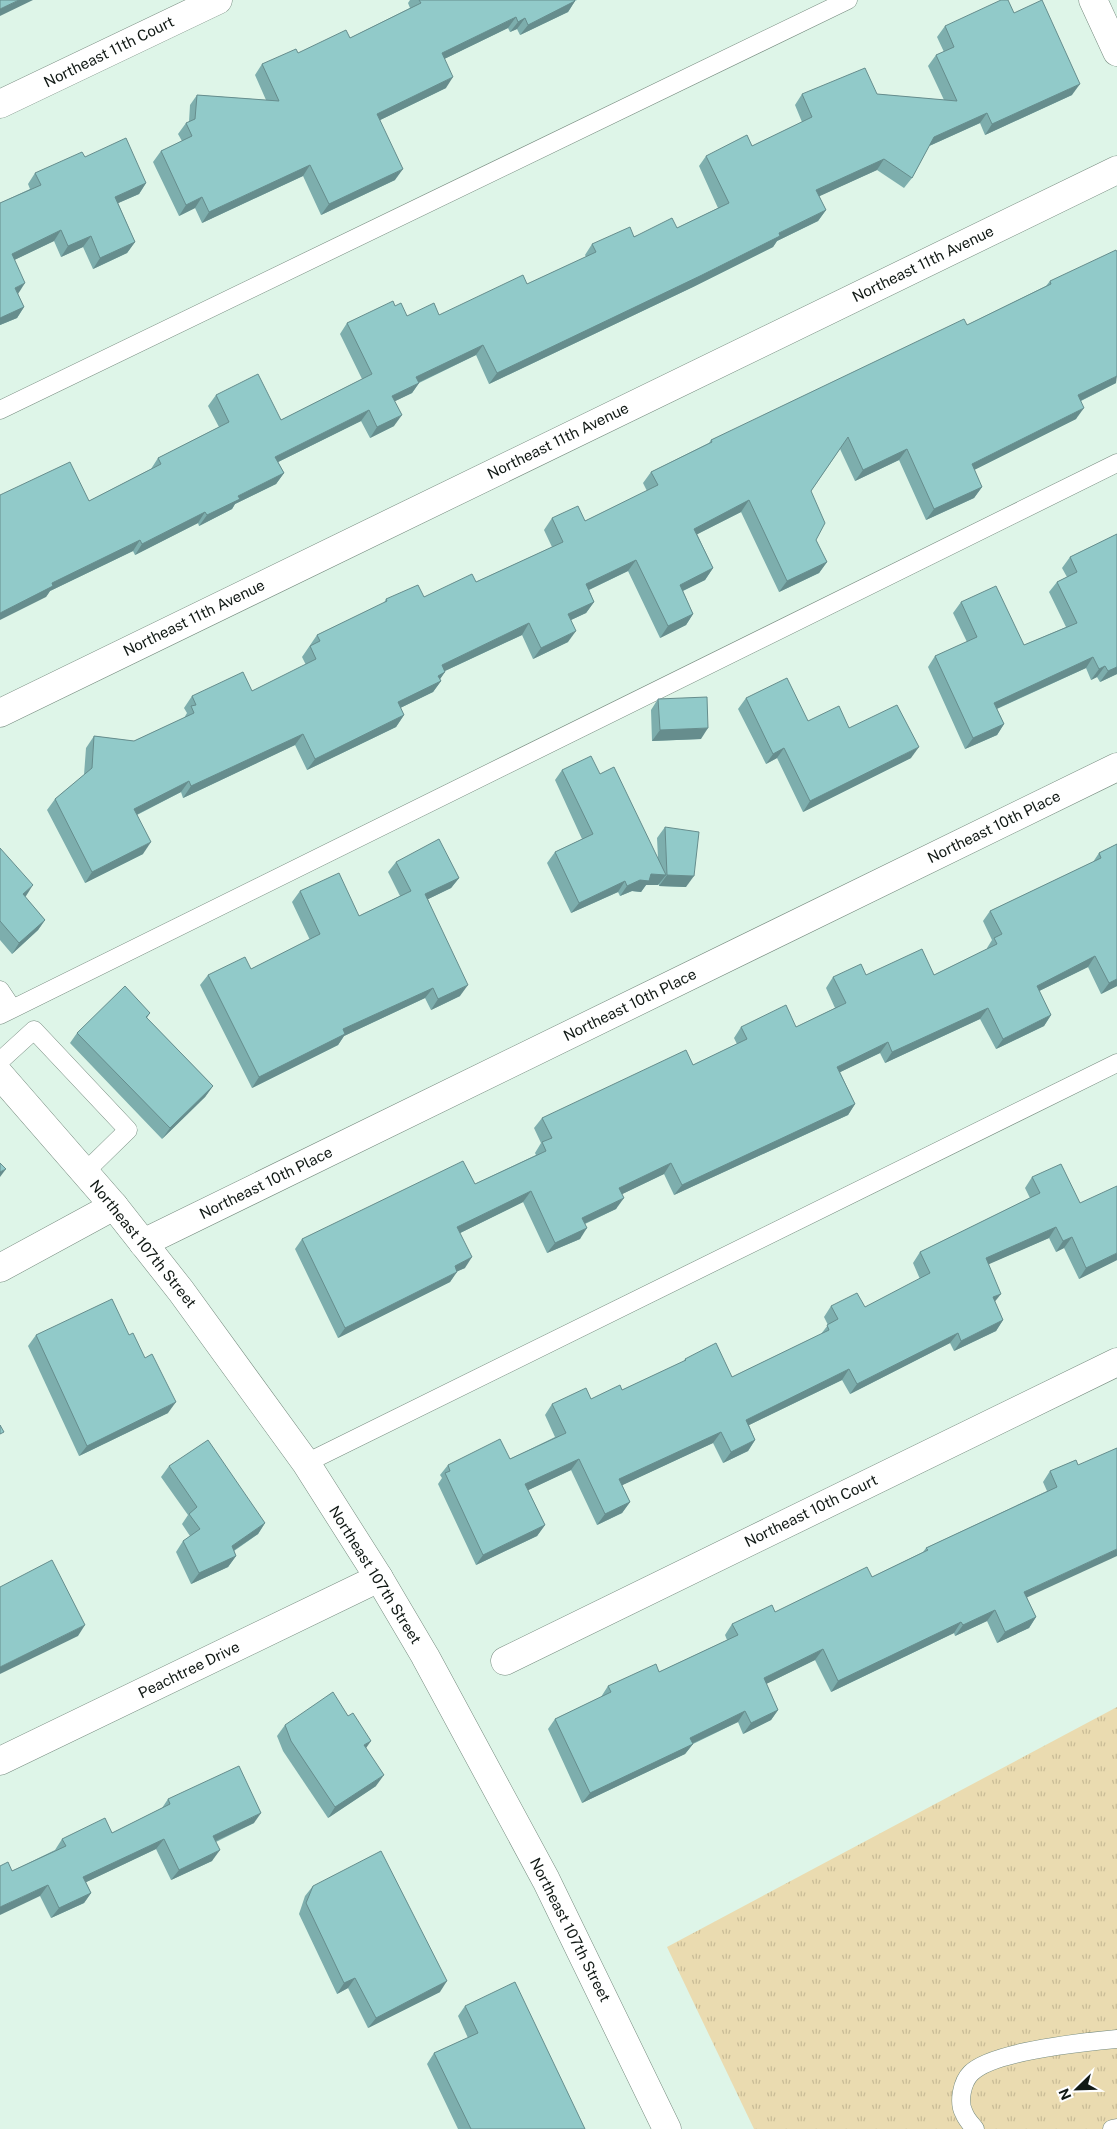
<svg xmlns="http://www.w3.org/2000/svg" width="1117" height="2129" viewBox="0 0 1117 2129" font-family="'Public Sans',sans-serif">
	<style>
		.grass { fill: url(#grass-tufts) }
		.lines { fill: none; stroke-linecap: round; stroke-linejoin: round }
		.lane-casing { stroke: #758a7e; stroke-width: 19 }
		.street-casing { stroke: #758a7e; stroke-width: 29 }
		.secondary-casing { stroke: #758a7e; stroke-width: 29 }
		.lane { stroke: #fff; stroke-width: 18 }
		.street { stroke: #fff; stroke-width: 28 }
		.secondary { stroke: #fff; stroke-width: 28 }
		.wall { fill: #7daead }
		.shaded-wall { fill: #668d8d }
		.building { fill: #91cac9; stroke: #668d8d }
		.labels { text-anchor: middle; stroke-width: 4.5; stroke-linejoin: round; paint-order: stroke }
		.street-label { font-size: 15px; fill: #111915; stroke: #fff }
	</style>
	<defs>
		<pattern id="grass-tufts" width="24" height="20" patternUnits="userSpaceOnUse" patternTransform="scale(1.25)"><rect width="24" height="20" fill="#eadbb0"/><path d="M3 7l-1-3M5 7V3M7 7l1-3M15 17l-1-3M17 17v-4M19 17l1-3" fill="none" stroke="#c8bb96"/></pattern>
	</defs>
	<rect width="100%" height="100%" fill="#def5e8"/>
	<!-- grass -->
	<path class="grass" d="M1117,1707v422h-363l-87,-182z"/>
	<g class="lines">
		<defs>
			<g id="lane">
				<path d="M0,410l848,-410"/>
				<path d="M0,990l12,18"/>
				<path d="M0,1015l1117,-552"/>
				<path d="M0,1061l34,-31 94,100 -43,42"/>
				<path d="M306,1463l811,-400"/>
				<path d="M975,2129c-4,-5 -9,-10 -11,-16 -6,-11 -2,-31 7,-40 22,-22 114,-31 146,-34"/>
				<path d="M1112,2129l5,-1"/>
			</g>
			<g id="street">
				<path d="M1093,0l24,52"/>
				<path d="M0,104l218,-104"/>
				<path d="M0,713l1117,-543"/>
				<path d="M143,1243l974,-476"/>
				<path d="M0,1268l114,-62"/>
				<path d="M505,1661l612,-299"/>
				<path d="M0,1761l379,-183"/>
			</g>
			<path id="secondary" d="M0,1075l114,131 67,85 125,172 73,115 46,78 121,224 121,249"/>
		</defs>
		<!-- lane casing -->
		<use href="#lane" class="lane-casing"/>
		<!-- street casing -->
		<use href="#street" class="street-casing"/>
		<!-- secondary casing -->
		<use href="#secondary" class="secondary-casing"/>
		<!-- lane -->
		<use href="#lane" class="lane"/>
		<!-- street -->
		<use href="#street" class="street"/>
		<!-- secondary -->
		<use href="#secondary" class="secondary"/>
	</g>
	<!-- wall -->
	<g class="wall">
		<path d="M410,0h167l-2,1 -7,11 -48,23 -3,-6 -7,3 -2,-4 -64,31 2,29 -66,32 15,60 -74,35 -18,-39 -101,47 -7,-15 -16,8 -26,-54 8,-11 21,-10 -4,-7 8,-11 3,-1 1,-17 7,-10 69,5 -11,-25 7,-11 88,-26 60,-30 -2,-5z"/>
		<path d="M1014,13l58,82 -87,40 -5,-12 -51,23 -17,32 -8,10 -27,-18 -58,26 7,14 -8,11 -41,20 -4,6 -80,40 -204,97 -13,-29 -57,28 -7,10 -17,8 -1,25 -24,12 -9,-17 -83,41 6,11 -8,11 -41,20 -3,5 -33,17 -1,-3 -63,32 -2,-4 -83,40 -4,6 43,-96 62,-32 7,-11 61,-31 -11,-21 8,-11 65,25 81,-41 -22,-45 7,-11 48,-17 12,10 32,-1 88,-31 59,-27 -1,-2 7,-11 85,-16 41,-20 -19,-42 7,-10 46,-10 50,-24 -7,-17 7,-11h75l67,6 -16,-34 8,-11 8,-3 -7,-15 8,-11z"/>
		<path d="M85,157l61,26 -7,11 -21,9 17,39 -8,11 -34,16 -10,-22 -22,10 -7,-16 -40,19 4,34 6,13 -7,11 -17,7v-122l30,-14 -2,-5 7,-11z"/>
		<path d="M1050,281l66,102 -35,18 -5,18 -102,51 8,17 -8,11 -48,22 -27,-60 -44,21 -15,-32 -29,42 5,49 11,22 -8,11 -40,19 -38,-80 -44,22 16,34 -8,12 -22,11 10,23 -7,11 -26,13 -32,-67 -39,19 5,12 -8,11 -15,7 -3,22 -35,17 -11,-24 -77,36 -5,8 1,2 -8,11 -33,16 4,7 -8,12 -89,43 -12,-25 -112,53 -2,-6 -44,23 6,39 -58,29 -38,-73 8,-11 29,-24 2,-27 8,-12 40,5 50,-23 3,-5 -3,-5 8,-12 60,-5 54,-26 -4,-8 15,-22 67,-32 2,-4 38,-2 52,-15 76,-35 -8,-17 8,-12 33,3 62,-30 -4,-8 8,-11 58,-29 2,-3 256,-115 79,-39z"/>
		<path d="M1117,534v140l-17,8 -3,-5 -6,3 -5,-12 -89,41 7,15 -7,11 -32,14 -37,-82 7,-11 32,-14 -14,-29 8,-11 63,43 42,-18 -17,-35 8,-10 10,-5 -5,-9 8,-11z"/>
		<path d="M746,698l62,23 103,37 -108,54 -26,-54 -11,6 -28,-55z"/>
		<path d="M658,699l43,40 -49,2 -1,-31z"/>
		<path d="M562,770l38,4 58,84 -1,-20 8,-11 21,60 -27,-1v-2l-1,1h-12l-5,7 -9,-1 -12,5 -2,-4 -47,21 -24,-50 8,-11 27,-13 -27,-59z"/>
		<path d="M1117,844v142l-16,8 -13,-27 -49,24 12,24 -7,11 -48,23 -16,-30 -95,44 -5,-10 -40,19 15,32 -7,11 -174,80 -10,-21 -42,20 -6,15 -31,15 -5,15 -33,14 -24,-51 -63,31 5,35 -8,3 -7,11 -112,56 -43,-89 7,-10 173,-55 61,-29 -1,-2 6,-10 -7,-15 8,-10 151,-53 44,-21 -3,-6 7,-11h55l39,-19 -9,-20 7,-11 33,-2h68l53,-26v-1l5,-8 -9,-19 7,-10 103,-49 6,-9z"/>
		<path d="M0,848l26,48 -1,1 20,23 -7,10 -26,24 -12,-14z"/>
		<path d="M396,862l63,16 -8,10 -23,11 32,97 -29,14 -6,-12 -81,38 -6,9 -86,43 -52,-103 8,-10 43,-6 59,-29 -18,-38 8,-11 59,25 41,-20 -12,-24z"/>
		<path d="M150,1013l-3,5 66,68 -8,11 -43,42 -92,-96 7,-10z"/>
		<path d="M1032,1177l48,26 37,57 -38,19 -15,-31 -8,4 -7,-14 -61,26 7,38 8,18 -7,11 -42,20 -4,-8 -100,51 -8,-14 -93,45 6,15 -7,11 -25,12 -10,-20 -91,42 8,17 -8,11 -25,12 -26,-55 -43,20 17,35 -8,11 -61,29 -38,-81 4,-6 -2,-3 8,-10 62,-6 45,-22 -10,-22 7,-11 39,-5 31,-9 61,-28 2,-3 47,18 89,-43 7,-9 -4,-8 7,-11 34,1 55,-28 -7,-16 7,-11 110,-54 -5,-10z"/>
		<path d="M36,1335h93l39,78 -89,43 -51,-110z"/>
		<path d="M1076,1460l-49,138 9,19 -7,11 -32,15 -10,-22 -32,15 -1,-3 -123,59 -16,-32 -49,24 12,26 -7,10 -28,14 -5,-12 -45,22 -8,10 -103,49 -34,-74 7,-10 46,-22 7,-11 51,-14 68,-32 -2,-5 7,-11 43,-12 97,-35 51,-25 3,-4 121,-57 -4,-9 7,-11z"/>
		<path d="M169,1466l96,57 -7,11 -24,17 2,5 -8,11 -37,17 -15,-32 7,-11 7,-5 -8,-12 6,-9 -27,-38z"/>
		<path d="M285,1725l81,23 10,38 -48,32 -45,-67 -6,-15z"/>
		<path d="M168,1799l86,24 -38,19 -4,19 -41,19 -15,-31 -70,33 5,11 -7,10 -33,15 -11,-22 -28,-25 43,-21 7,-11 50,-6 50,-25z"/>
		<path d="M313,1886l127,106 -72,36 -20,-40 -11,6 -38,-80 6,-18z"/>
		<path d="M465,2006l120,123h-127l-31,-65 7,-11 34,-15 -10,-22z"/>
	</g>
	<!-- shaded-wall -->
	<g class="shaded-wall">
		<path d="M19,0h14l-33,16v-7z"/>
		<path d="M575,1l-7,11 -48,23 8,-10z"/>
		<path d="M516,17l-8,11 -74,36 8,-11z"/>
		<path d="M525,18l-8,11 -7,3 8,-10z"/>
		<path d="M453,77l-7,11 -76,37 7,-11z"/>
		<path d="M1080,84l-8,11 -87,40 7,-11z"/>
		<path d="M987,113l-7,10 -53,24 7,-10z"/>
		<path d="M884,159l-7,11 -68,31 7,-11z"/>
		<path d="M310,165l-7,11 -101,47 7,-11z"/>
		<path d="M403,169l-8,11 -74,35 8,-11z"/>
		<path d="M146,183l-7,11 -32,14 8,-11z"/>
		<path d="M202,197l-7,11 -16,8 7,-11z"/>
		<path d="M826,210l-8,11 -41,20 -4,6 -80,40 -204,97 8,-11z"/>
		<path d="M61,230l-7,11 -50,24 8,-11z"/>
		<path d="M91,236l-8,11 -22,10 7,-11z"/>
		<path d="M135,242l-8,11 -34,16 7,-11z"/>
		<path d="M25,283l-7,11 -3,-6z"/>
		<path d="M24,307l-7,11 -17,7v-7z"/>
		<path d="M483,345l-7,10 -67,32 7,-10z"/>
		<path d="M1117,376l-1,7 -46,23 8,-11z"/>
		<path d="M419,383l-7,10 -27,13 7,-10z"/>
		<path d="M1084,408l-8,11 -112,56 8,-11z"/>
		<path d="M369,410l-8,11 -93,46 7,-10z"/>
		<path d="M402,415l-8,11 -24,12 7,-11z"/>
		<path d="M907,449l-8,11 -44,21 8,-11z"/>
		<path d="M284,473l-8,11 -41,20 -3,5 -33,17 8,-11 31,-19z"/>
		<path d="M982,487l-8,11 -48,22 8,-11z"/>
		<path d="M749,500l-8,12 -55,28 8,-11z"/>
		<path d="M205,512l-7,11 -63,32 7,-11z"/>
		<path d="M140,540l-7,11 -83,40 -4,6 -46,23v-7l52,-30z"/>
		<path d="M636,560l-8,11 -50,24 8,-11z"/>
		<path d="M827,562l-8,11 -40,19 8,-11z"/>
		<path d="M713,568l-8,12 -33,16 8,-11z"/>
		<path d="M594,602l-8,11 -26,12 8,-11z"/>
		<path d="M693,614l-7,11 -26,13 8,-12z"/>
		<path d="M529,623l-7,12 -88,41 8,-11z"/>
		<path d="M576,631l-8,11 -35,17 8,-11z"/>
		<path d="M1093,657l-7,11 -99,45 7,-10z"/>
		<path d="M1105,666l-8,11 -6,3 8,-11z"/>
		<path d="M1117,667v7l-17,8 8,-11z"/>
		<path d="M445,672l-7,10 3,-1 -8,11 -43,21 8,-11 40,-26z"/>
		<path d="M404,715l-8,12 -89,43 8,-11z"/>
		<path d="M1004,724l-7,11 -32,14 8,-11z"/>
		<path d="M708,728l-7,11 -49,2 8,-11z"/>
		<path d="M303,734l-8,11 -112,53 8,-12z"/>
		<path d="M919,747l-8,11 -108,54 7,-11z"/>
		<path d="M784,748l-7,10 -11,6 7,-10z"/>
		<path d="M189,781l-8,11 -55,28 8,-11z"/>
		<path d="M151,842l-8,12 -58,29 7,-11z"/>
		<path d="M651,874l15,1 -8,10h-12l-5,7 -9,-1 -12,5 7,-10z"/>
		<path d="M667,875l27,1 -8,11 -27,-1z"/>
		<path d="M459,878l-8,10 -33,16 7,-10z"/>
		<path d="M625,881l-7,11 -47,21 8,-10z"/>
		<path d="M33,885l-7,11 -11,9 8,-11z"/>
		<path d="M45,920l-7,10 -26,24 7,-11z"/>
		<path d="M1095,956l-7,11 -59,29 8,-10z"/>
		<path d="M1117,979v7l-16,8 8,-11z"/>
		<path d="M468,985l-8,11 -29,14 7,-11z"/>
		<path d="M433,988l-8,10 -81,38 -6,9 -86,43 7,-11 84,-48z"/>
		<path d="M988,1008l-8,11 -95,44 7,-11z"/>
		<path d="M1051,1015l-7,11 -48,23 7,-10z"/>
		<path d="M888,1042l-8,11 -50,24 7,-10z"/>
		<path d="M213,1086l-8,11 -43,42 8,-11z"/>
		<path d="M855,1104l-7,11 -174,80 8,-10z"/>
		<path d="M671,1163l-7,11 -52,25 7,-11z"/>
		<path d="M6,1169l-6,8v-5z"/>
		<path d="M531,1191l-8,11 -73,36 7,-11z"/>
		<path d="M624,1198l-8,11 -41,19 7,-10z"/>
		<path d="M1056,1227l-7,11 -71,31 8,-11z"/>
		<path d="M587,1228l-7,11 -33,14 8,-10z"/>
		<path d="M1072,1237l-8,11 -8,4 7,-11z"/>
		<path d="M1117,1253v7l-38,19 7,-11z"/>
		<path d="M472,1257l-7,11 -18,8 8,-10z"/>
		<path d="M457,1272l-7,10 -112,56 7,-10z"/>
		<path d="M1001,1294l-8,10v-7z"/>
		<path d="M1003,1320l-7,11 -42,20 7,-10z"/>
		<path d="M958,1333l-8,10 -100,51 7,-10z"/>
		<path d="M849,1369l-7,11 -103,50 7,-10z"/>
		<path d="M176,1402l-8,11 -89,43 8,-10z"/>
		<path d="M721,1432l-8,11 -101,47 7,-11z"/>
		<path d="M755,1440l-7,11 -25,12 8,-11z"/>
		<path d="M579,1459l-8,11 -53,25 7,-11z"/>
		<path d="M630,1502l-8,11 -25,12 8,-11z"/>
		<path d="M265,1523l-7,11 -34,23 8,-11z"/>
		<path d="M545,1525l-8,11 -61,29 7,-10z"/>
		<path d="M1117,1549v7l-100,46 7,-10z"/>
		<path d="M236,1556l-8,11 -37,17 8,-11z"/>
		<path d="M995,1610l-8,11 -32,15 8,-11z"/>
		<path d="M1036,1617l-7,11 -32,15 8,-11z"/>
		<path d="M961,1622l-7,11 -123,59 7,-11z"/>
		<path d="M85,1625l-7,11 -78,38v-7z"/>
		<path d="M823,1649l-8,11 -59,29 8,-11z"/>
		<path d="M778,1710l-7,10 -28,14 8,-11z"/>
		<path d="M745,1711l-7,11 -51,24 6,-2 -8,10 -103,49 8,-10 100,-55z"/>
		<path d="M371,1741l-7,10v-6z"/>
		<path d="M384,1775l-8,11 -48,32 7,-11z"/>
		<path d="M261,1813l-7,10 -49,23 8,-10z"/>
		<path d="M164,1839l-8,10 -80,38 7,-10z"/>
		<path d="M220,1850l-8,11 -41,19 8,-10z"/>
		<path d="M48,1885l-8,11 -40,19v-8z"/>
		<path d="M91,1893l-7,10 -33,15 8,-10z"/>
		<path d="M355,1978l-7,10 -11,6 7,-11z"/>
		<path d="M447,1981l-7,11 -72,36 8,-10z"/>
	</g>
	<!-- building -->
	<g class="building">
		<path d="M0,0h19l-19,9z"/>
		<path d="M419,0h155l1,1 -47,24 -3,-7 -7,4 -2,-5 -74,36 11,24 -76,37 26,55 -74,35 -19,-39 -101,47 -7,-15 -16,8 -25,-54 31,-15 -6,-13 9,-4 2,-24 82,6 -17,-37 34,-15 2,4 48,-23 4,8 71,-35z"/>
		<path d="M1001,0h7l6,13 28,-13 38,84 -88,40 -5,-11 -53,24 -22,41 -28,-19 -68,31 10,20 -47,23 1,3 -80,40 -203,97 -14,-28 -67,32 3,6 -27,13 10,19 -25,12 -8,-17 -94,47 9,16 -46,23 2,3 -33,16 -2,-3 -63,32 -2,-4 -88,43 1,3 -53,27v-118l70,-33 19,39 72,-37 -3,-6 71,-36 -13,-27 42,-21 23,46 91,-46 -25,-51 46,-22 2,5 6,-3 6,13 27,-13 5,12 84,-40 4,9 69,-32 -4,-8 38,-17 4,10 38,-19 5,10 52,-25 -23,-47 41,-21 5,11 60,-29 -10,-23 63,-26 12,26 80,7 -21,-46 18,-8 -9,-21z"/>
		<path d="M126,138l20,45 -31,14 20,45 -35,16 -9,-22 -23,10 -7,-16 -49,24 13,29 -10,5 9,19 -24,11v-115l41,-18 -6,-12 47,-21 3,5z"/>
		<path d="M1116,250l1,2v124l-39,19 6,13 -112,56 10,23 -48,22 -27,-60 -44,21 -15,-33 -37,54 14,32 -9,17 11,22 -40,19 -38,-81 -55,29 19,39 -33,17 13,29 -25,12 -32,-66 -50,24 8,18 -26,12 8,17 -35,17 -12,-25 -87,42 3,7 -7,4 3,5 -43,21 6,13 -89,44 -12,-25 -112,52 -2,-5 -55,28 17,33 -59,30 -37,-73 37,-31 2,-32 40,5 60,-28 -3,-7 5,-1 -4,-9 51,-24 9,19 64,-32 -6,-13 10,-5 -3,-6 70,-34 -1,-2 32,-14 6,12 48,-23 4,8 87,-40 -11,-24 26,-12 7,15 73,-36 -7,-13 61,-30 -1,-2 253,-121 3,6 84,-41 -1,-3z"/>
		<path d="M1117,534v133l-9,4 -3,-5 -6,3 -6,-12 -99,46 10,21 -31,14 -38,-82 42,-19 -16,-35 35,-16 28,59 53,-22 -20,-41 20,-10 -7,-15z"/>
		<path d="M787,678l21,43 31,-15 10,22 48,-23 22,42 -109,54 -26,-53 -11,6 -27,-56z"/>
		<path d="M707,697l1,31 -48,2 -2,-31z"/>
		<path d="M591,756l9,18 14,-7 52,108 -15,-1 -2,7 -9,-1 -13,6 -2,-5 -46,22 -24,-51 38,-18 -31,-64z"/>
		<path d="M665,827l34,5 -5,44 -27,-1z"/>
		<path d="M439,839l20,39 -34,16 43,91 -30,14 -5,-11 -90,41 2,5 -86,43 -51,-102 37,-18 6,12 69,-35 -20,-43 39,-18 20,43 52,-25 -15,-29z"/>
		<path d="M1117,844v135l-8,4 -14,-27 -58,30 14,29 -48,24 -15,-31 -96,44 -4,-10 -51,25 18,37 -173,81 -11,-22 -52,25 5,10 -42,20 5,10 -32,15 -24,-52 -74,36 15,30 -17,9 2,6 -112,56 -43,-89 161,-78 12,23 71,-33 -4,-9 10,-4 -10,-20 144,-68 7,15 54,-26 -6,-12 45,-22 10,22 50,-24 -13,-26 28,-13 5,11 56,-26 12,26 63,-31 -3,-6 8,-4 -12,-23 111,-53 -2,-5z"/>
		<path d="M0,848l33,37 -10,9 22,26 -26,23 -19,-22z"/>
		<path d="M125,986l25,27 -4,4 67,69 -43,42 -93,-95z"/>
		<path d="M0,1163l6,6 -6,3z"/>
		<path d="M1061,1164l19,39 37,-17v67l-31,15 -14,-31 -9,4 -7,-14 -70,31 15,36 -8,3 10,23 -42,21 -3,-8 -101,51 -8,-15 -103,51 9,20 -24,12 -10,-20 -102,47 11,23 -25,12 -26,-55 -54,25 20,41 -62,30 -38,-82 5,-2 -2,-6 52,-26 10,20 56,-26 -14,-29 34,-16 5,11 29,-14 2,5 64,-30 -1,-1 31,-16 16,34 97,-47 -2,-5 11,-6 -7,-13 26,-13 8,14 65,-34 -10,-21 120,-59 -8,-16z"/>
		<path d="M112,1299l17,36 4,-2 12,25 7,-4 24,48 -89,44 -51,-111z"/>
		<path d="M0,1425l4,7 -4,2z"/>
		<path d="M208,1440l57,83 -33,23 4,10 -37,17 -16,-32 17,-12 -11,-15 8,-7 -28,-41z"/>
		<path d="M1117,1448v101l-93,43 12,25 -31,15 -10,-22 -32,15 -2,-3 -123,59 -15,-32 -59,29 14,32 -27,13 -6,-12 -55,27 3,6 -103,49 -35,-74 56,-27 -3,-6 48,-22 3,8 79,-37 -6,-11 40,-19 3,7 92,-45 5,10 56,-27 -2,-2 131,-61 -7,-16 26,-11 2,5z"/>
		<path d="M52,1560l33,65 -85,42v-80z"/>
		<path d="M333,1692l15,24 5,-3 18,28 -7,4 20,30 -49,32 -44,-66 -6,-16z"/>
		<path d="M239,1766l22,47 -48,23 7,14 -41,20 -15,-31 -81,38 8,16 -32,15 -11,-23 -48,22v-41l8,-4 4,9 54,-25 -4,-7 43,-21 7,15 58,-29 -2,-5z"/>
		<path d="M381,1851l66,130 -71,37 -21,-40 -11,5 -38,-80 7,-17z"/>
		<path d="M515,1982l70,147h-114l-37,-76 44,-20 -13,-27z"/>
	</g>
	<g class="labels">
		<!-- street labels -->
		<g class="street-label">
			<text transform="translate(109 52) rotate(-26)" y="5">Northeast 11th Court</text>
			<text transform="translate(923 264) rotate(-26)" y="5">Northeast 11th Avenue</text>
			<text transform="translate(558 441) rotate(-26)" y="5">Northeast 11th Avenue</text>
			<text transform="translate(194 618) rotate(-26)" y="5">Northeast 11th Avenue</text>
			<text transform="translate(994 827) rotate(-26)" y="5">Northeast 10th Place</text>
			<text transform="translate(630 1005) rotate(-26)" y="5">Northeast 10th Place</text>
			<text transform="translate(266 1183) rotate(-26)" y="5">Northeast 10th Place</text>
			<text transform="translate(143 1244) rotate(51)" y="5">Northeast 107th Street</text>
			<text transform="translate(811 1511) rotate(-26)" y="5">Northeast 10th Court</text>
			<text transform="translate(375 1575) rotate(58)" y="5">Northeast 107th Street</text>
			<text transform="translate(189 1670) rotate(-26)" y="5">Peachtree Drive</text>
			<text transform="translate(570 1930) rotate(63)" y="5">Northeast 107th Street</text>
		</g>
	</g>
	<!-- north arrow -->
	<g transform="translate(1077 2089) rotate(247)" stroke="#ffffff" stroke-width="4" paint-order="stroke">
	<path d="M0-4L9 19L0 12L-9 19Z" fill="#111915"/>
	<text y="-8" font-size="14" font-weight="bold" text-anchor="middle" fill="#111915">N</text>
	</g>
</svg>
